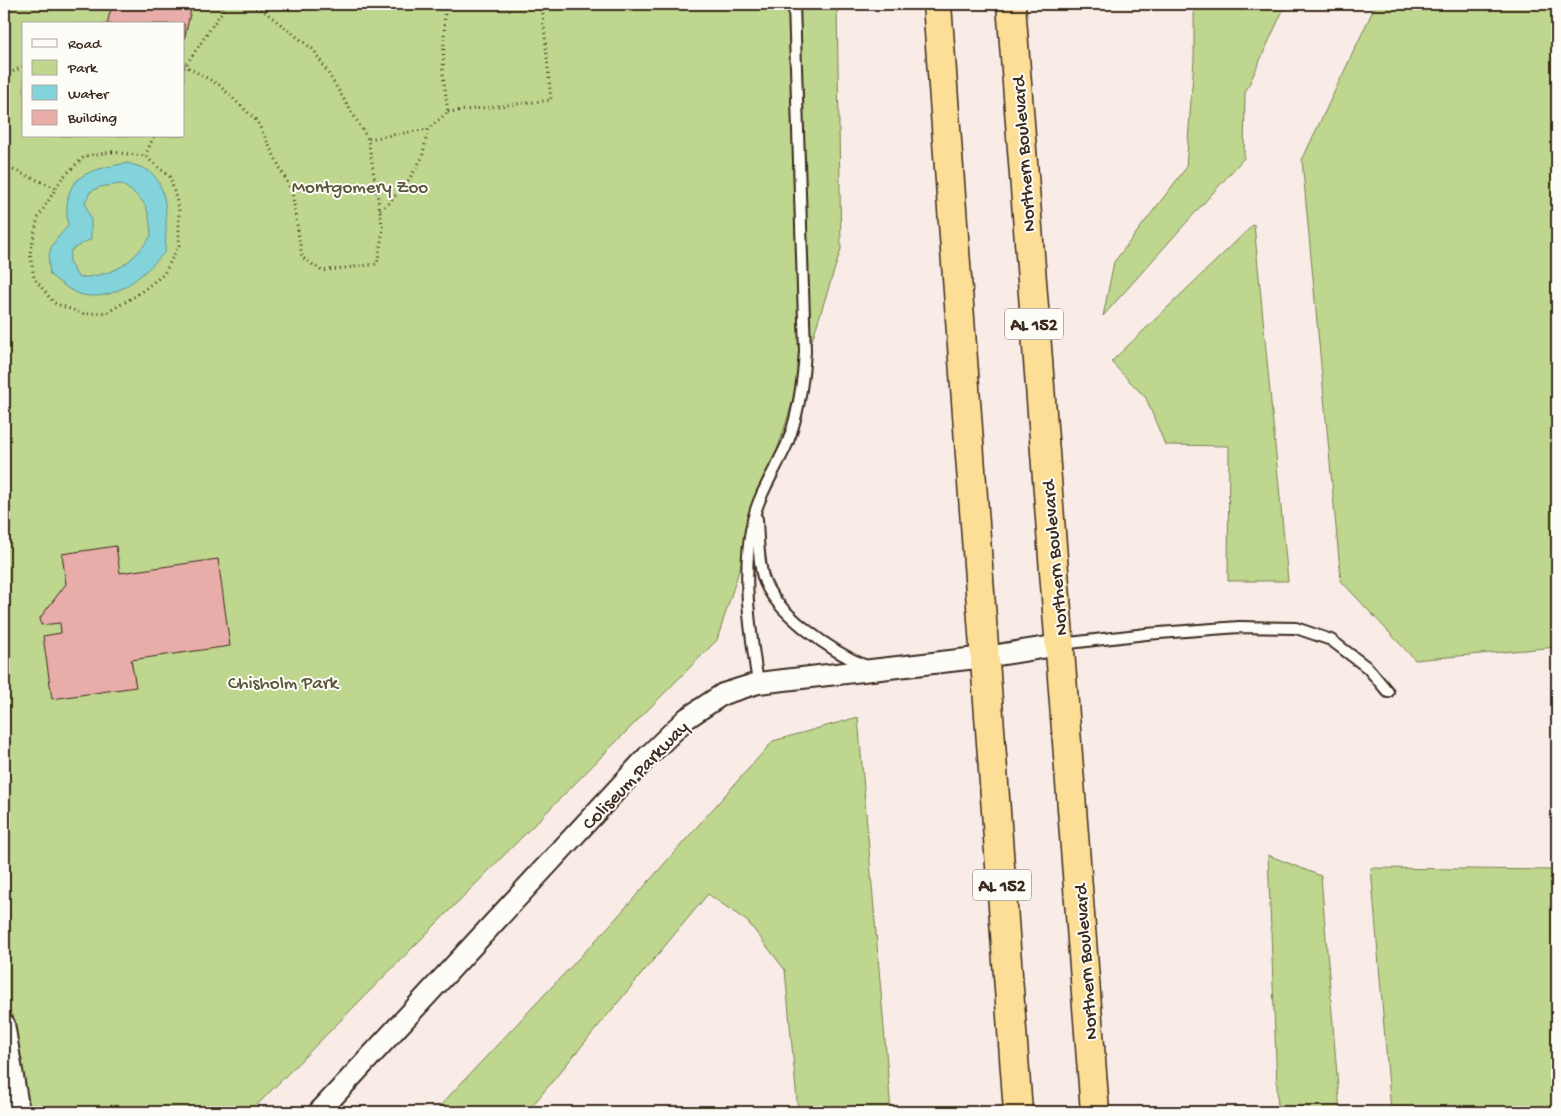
<svg xmlns="http://www.w3.org/2000/svg" width="1561" height="1116" viewBox="0 0 1561 1116" font-family="'Gochi Hand',sans-serif">
	<style>
		.green { fill: #bed68d; stroke: #7c8056; fill-rule: evenodd }
		.water { fill: #83d4da; stroke: #66908f; fill-rule: evenodd }
		.building { fill: #e8ada8; stroke: #3b2a1e }
		.lines { fill: none; stroke-linecap: round; stroke-linejoin: round }
		.service-casing { stroke: #3b2a1e; stroke-width: 14 }
		.minor-casing { stroke: #3b2a1e; stroke-width: 24 }
		.trunk-casing { stroke: #3b2a1e; stroke-width: 31 }
		.path { stroke: #3b2a1e; stroke-width: 3; stroke-dasharray: 1 4; stroke-linecap: butt }
		.service { stroke: #fdfcf7; stroke-width: 10 }
		.minor { stroke: #fdfcf7; stroke-width: 20 }
		.trunk { stroke: #fcde96; stroke-width: 28 }
		.labels { text-anchor: middle; stroke-width: 4; stroke-linejoin: round; paint-order: stroke }
		.shield { fill: #fdfcf7; stroke: #75695f; stroke-width: 1 }
		.shield-label { font-size: 18px; font-weight: bold; fill: #3b2a1e }
		.street-label { font-size: 19px; fill: #3b2a1e; stroke: #fdfcf7 }
		.park-label { font-size: 19px; fill: #5c553a; stroke: #fdfcf7 }
	</style>
	<rect width="100%" height="100%" fill="#f9ece7"/>
	<filter id="ink" filterUnits="userSpaceOnUse"><feTurbulence type="fractalNoise" baseFrequency=".02" numOctaves="2"/><feDisplacementMap in="SourceGraphic" scale="10" xChannelSelector="R" yChannelSelector="G"/><feConvolveMatrix kernelMatrix="1 2 1 2 8 2 1 2 1" color-interpolation-filters="sRGB"/></filter>
	<g filter="url(#ink)">
		<!-- green -->
		<g class="green">
			<path d="M4,4h833l4,245 -124,391 -467,472h-246zM24,24h160v112h-160z"/>
			<path d="M1194,4h92l-41,89 -1,65 -141,158 11,-54 72,-94 8,-109z"/>
			<path d="M1376,4h181v643l-142,13 -74,-79 -39,-421z"/>
			<path d="M1254,224l34,357h-60l1,-135 -64,-1 -19,-47 -35,-36z"/>
			<path d="M858,717l33,395h-93l-13,-142 -37,-48 -40,-28 -181,218h-93l177,-188 162,-183z"/>
			<path d="M1268,855l53,21 19,236h-62z"/>
			<path d="M1371,868l186,2v242h-166z"/>
		</g>
		<!-- water -->
		<path class="water" d="M127,163c6,2 16,4 22,8 22,17 17,56 16,81 -18,19 -44,46 -74,44 -16,0 -29,-12 -41,-21 -4,-26 1,-30 18,-49 -7,-50 16,-55 59,-63zM121,184c25,16 28,22 30,52 -22,30 -35,38 -72,42l-10,-16 2,-12 20,-11v-19l-6,-17 5,-11 10,-5z"/>
		<!-- building -->
		<g class="building">
			<path d="M112,4h55l24,6 -7,30v-16h-77z"/>
			<path d="M116,546l4,27 98,-14 12,87 -99,14 5,27 -84,12 -9,-63 18,-3 -1,-10 -19,2 -1,-7 26,-34 -4,-30z"/>
		</g>
		<g class="lines">
			<defs>
				<g id="service">
					<path d="M757,519c1,19 1,40 6,58 10,35 71,76 103,89"/>
					<path d="M1061,644l85,-10 93,-7 57,1 35,12 37,28 20,24"/>
					<path d="M758,683c-8,-53 -17,-110 -5,-163 6,-26 23,-51 34,-76 12,-30 16,-61 18,-93l-11,-347"/>
				</g>
				<g id="minor">
					<path d="M4,1024l15,88"/>
					<path d="M319,1112l328,-355 40,-39 36,-24 35,-11 227,-26 75,-12"/>
				</g>
				<g id="trunk">
					<path d="M937,4l81,1108"/>
					<path d="M1011,4l84,1108"/>
				</g>
			</defs>
			<!-- service casing -->
			<use href="#service" class="service-casing"/>
			<!-- minor casing -->
			<use href="#minor" class="minor-casing"/>
			<!-- trunk casing -->
			<use href="#trunk" class="trunk-casing"/>
			<!-- path -->
			<g class="path">
				<path d="M246,4l19,8 49,38 54,89"/>
				<path d="M184,65l35,20 38,36 35,71 10,65 20,14 55,-7 6,-34 -15,-91 60,-10"/>
				<path d="M184,68l43,-64"/>
				<path d="M4,76l20,-10"/>
				<path d="M448,112l103,-12 -9,-96"/>
				<path d="M112,152l33,4 25,21 9,32v36l-15,29 -27,21 -29,17 -24,2 -30,-11 -20,-25 -4,-25 8,-35 24,-40 23,-22z"/>
				<path d="M145,156l9,-20"/>
				<path d="M4,166l52,22"/>
				<path d="M380,209l9,-6 19,-22 14,-23 6,-29 20,-17 -5,-38 2,-70"/>
			</g>
			<!-- service -->
			<use href="#service" class="service"/>
			<!-- minor -->
			<use href="#minor" class="minor"/>
			<!-- trunk -->
			<use href="#trunk" class="trunk"/>
		</g>
	</g>
	<g class="labels">
		<!-- shield labels -->
		<g class="shield">
			<rect x="1005" y="308.5" width="58" height="31" rx="4"/>
			<rect x="973" y="869.5" width="58" height="31" rx="4"/>
		</g>
		<g class="shield-label">
			<text x="1034" y="330">AL 152</text>
			<text x="1002" y="891">AL 152</text>
		</g>
		<!-- street labels -->
		<g class="street-label">
			<text transform="translate(1022 154) rotate(-94)" y="7">Northern Boulevard</text>
			<text transform="translate(1053 558) rotate(-95)" y="7">Northern Boulevard</text>
			<text transform="translate(634 774) rotate(-46)" y="7">Coliseum Parkway</text>
			<text transform="translate(1084 962) rotate(-94)" y="7">Northern Boulevard</text>
		</g>
		<!-- park labels -->
		<g class="park-label">
			<text x="360" y="192">Montgomery Zoo</text>
			<text x="283" y="688">Chisholm Park</text>
		</g>
	</g>
	<!-- margin -->
	<rect width="1561" height="1116" fill="none" stroke="#fdfcf7" stroke-width="20"/>
	<rect x="10" y="10" width="1541" height="1096" fill="none" stroke="#3b2a1e" stroke-width="2" filter="url(#ink)"/>
	<!-- legend -->
	<rect x="22" y="22" width="162" height="115" fill="#fdfcf7" stroke="#afa8a0"/>
	<rect x="32" y="39" width="25" height="8" fill="#fdfcf7" stroke="#afa8a0"/>
	<text x="68" y="48" font-size="15" fill="#3b2a1e">Road</text>
	<rect x="32" y="60" width="25" height="15" fill="#bed68d" stroke="#afa8a0"/>
	<text x="68" y="72" font-size="15" fill="#3b2a1e">Park</text>
	<rect x="32" y="85" width="25" height="15" fill="#83d4da" stroke="#afa8a0"/>
	<text x="68" y="98" font-size="15" fill="#3b2a1e">Water</text>
	<rect x="32" y="110" width="25" height="15" fill="#e8ada8" stroke="#afa8a0"/>
	<text x="68" y="122" font-size="15" fill="#3b2a1e">Building</text>
</svg>
